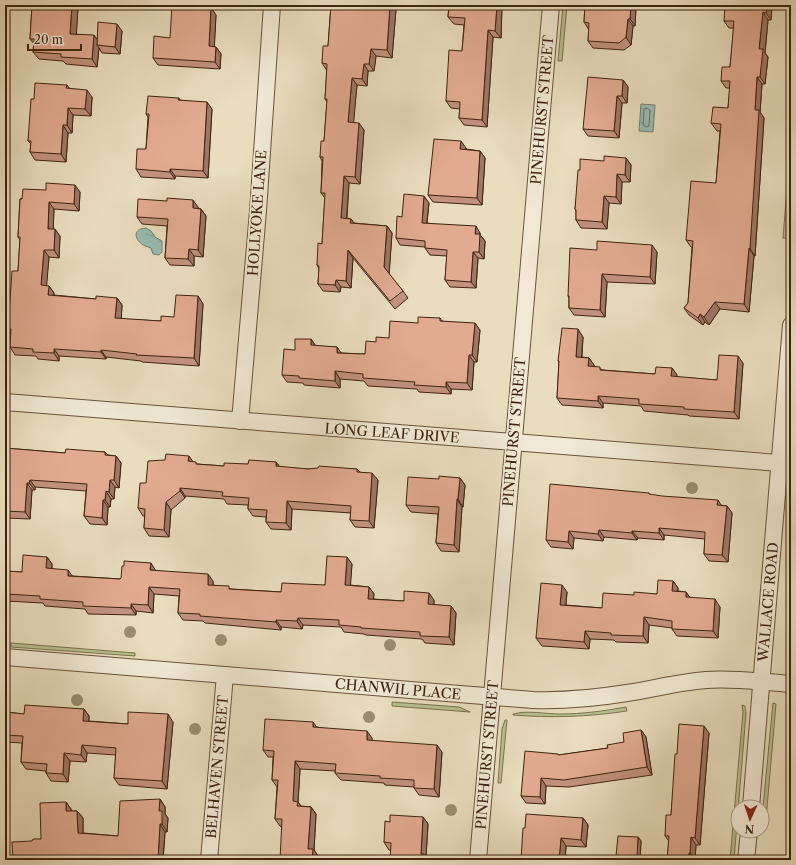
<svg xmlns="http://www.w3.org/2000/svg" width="796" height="865" viewBox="0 0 796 865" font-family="'Libre Caslon Text',serif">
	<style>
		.grass { fill: #b8c090; stroke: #7c7250 }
		.water { fill: url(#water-ripples); stroke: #747f71 }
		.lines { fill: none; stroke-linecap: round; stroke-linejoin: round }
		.shore { stroke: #6b7060; stroke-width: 1 }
		.street-casing { stroke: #6a523b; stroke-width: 18 }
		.street { stroke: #f1e9d5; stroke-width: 16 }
		.tree { fill: #9c8c6f }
		.wall { fill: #c2927d; stroke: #3f230f }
		.shaded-wall { fill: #9e7766; stroke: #3f230f }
		.building { fill: #e2aa91; stroke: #3f230f }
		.labels { text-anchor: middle; stroke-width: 3.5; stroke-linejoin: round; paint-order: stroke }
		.street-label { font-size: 14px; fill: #3f230f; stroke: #f1e9d5 }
	</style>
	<defs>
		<pattern id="water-ripples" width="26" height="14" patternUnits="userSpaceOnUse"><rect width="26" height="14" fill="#97bcb2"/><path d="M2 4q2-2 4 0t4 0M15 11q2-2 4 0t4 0" fill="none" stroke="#83a198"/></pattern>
	</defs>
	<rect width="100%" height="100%" fill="#e9ddbe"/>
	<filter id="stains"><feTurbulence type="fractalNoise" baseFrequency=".005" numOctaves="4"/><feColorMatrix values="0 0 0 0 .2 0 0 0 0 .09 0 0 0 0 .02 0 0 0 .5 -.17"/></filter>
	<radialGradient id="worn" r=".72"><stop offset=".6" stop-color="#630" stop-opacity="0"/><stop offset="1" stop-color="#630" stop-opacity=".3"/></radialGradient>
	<!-- grass -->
	<g class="grass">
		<path d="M563,5h4l-5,56h-4z"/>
		<path d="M788,175h3l-4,63h-4z"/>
		<path d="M11,643l124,10v3l-124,-9z"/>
		<path d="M392,702l67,5 11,5 -78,-6z"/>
		<path d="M773,703l3,1 -10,115 -4,-1z"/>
		<path d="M742,705l3,1 1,7 -12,147h-4l13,-148z"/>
		<path d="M626,707l1,4c-39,6 -76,7 -114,4v-1c14,-4 32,0 47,0 22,0 44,-3 66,-7z"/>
		<path d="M505,720h2l-6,63h-3l4,-54z"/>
	</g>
	<!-- water -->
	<g class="water">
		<path d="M641,104l14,1 -2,27 -14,-1z"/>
		<path d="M146,228l5,3 4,6 7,4v11l-3,3 -6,-1 -2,-6c-2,-1 -4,-1 -6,-2 -10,-5 -14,-17 1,-18z"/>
	</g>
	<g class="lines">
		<!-- shore -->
		<path class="shore" d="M646,108l3,1 1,1 -1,16 -2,1 -4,-2 1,-15z"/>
		<defs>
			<g id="street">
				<path d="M5,402l774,61"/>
				<path d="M240,421l18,-210 14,-206"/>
				<path d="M5,657l528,43c32,1 63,-2 94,-7 26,-4 52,-11 79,-13 28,-2 57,2 85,4"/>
				<path d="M751,807l40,-482"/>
				<path d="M209,860l16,-185"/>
				<path d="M478,860l73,-855"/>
				<path d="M746,860l3,-29"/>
			</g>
		</defs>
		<!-- street casing -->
		<use href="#street" class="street-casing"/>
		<!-- street -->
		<use href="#street" class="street"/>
	</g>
	<!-- trees -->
	<g class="tree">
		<circle cx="692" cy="488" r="6"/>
		<circle cx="130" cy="632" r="6"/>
		<circle cx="221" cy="640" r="6"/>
		<circle cx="390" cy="645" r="6"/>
		<circle cx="77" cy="700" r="6"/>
		<circle cx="369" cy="717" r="6"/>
		<circle cx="195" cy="729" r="6"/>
		<circle cx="451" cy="810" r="6"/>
	</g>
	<!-- wall -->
	<g class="wall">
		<path d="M32,5h62l-1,4 -15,-1 -2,26 21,6 25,-9 -2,23 -18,-1 -3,-5 -2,19 -31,-3 -3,-3 -24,-2 -6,-7 1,-8 -4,-5z"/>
		<path d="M331,5h70v4h-5l-4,49 -16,-2 -2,15h-6l-1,15 -10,-1 -4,38 11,7 -4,54 -11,-1 -2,35 4,1 3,4 33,3 5,7 -3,41 14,17 5,7 -13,11 -42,-51 -2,30 -10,-1 -1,5 -17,-1 -5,-7 1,-15 -2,-4 5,-21 3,-46 -4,-5 1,-32 -2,-4 4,-16 3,-39 -2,-3 2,-28 -5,-8 6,-17z"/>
		<path d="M449,5h53l-1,33 -8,-1 -6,90 -23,-2 -5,-7 1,-9 -9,-1 -5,-7 16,-50 2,-26 -10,-1 -6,-7z"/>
		<path d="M585,5h60v3l-9,-1 -1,19h-2l-2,19 -7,5 -31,-2 -5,-7 1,-11 -5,-8z"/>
		<path d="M772,5l-1,15h-3l-3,33 3,4 -3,27h-3l-2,28 4,6 -9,138h-1l-5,56 -29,-3 -11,16 -4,-3 -2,3 -14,-10 -5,-7 4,-5 4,-56h-1l-5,-7 30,-57 4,-52h-3l-6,-8 17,-15 2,-20h-4l-5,-7 9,-14 4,-39h-5l-5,-7z"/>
		<path d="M216,15l-2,32h2l5,7 -1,15 -62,-4 -5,-7 17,-20z"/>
		<path d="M623,80l5,7 -1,16h-5l-3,35 -31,-2 -5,-7z"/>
		<path d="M67,85l2,3 23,9 -1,19 -18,-1 -1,18h-4l-2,29 -31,-2 -5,-8 1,-8 -3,-3 6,-42z"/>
		<path d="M179,98l1,2 32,9 -4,69 -33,-2v3l-34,-2 -5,-8 10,-20 2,-32 -2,-3z"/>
		<path d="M466,148v1l14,2 5,7 -3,47 -49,-3 -5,-7z"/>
		<path d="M626,158l5,7 -1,17h-8l-1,22 -12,-1 -2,26 -26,-1 -5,-8v-9l-1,-2 5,-39 24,-9z"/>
		<path d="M80,192l-1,19 -25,-2 -1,20 7,7 -1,22 -10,-1 -3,29h3l5,7v2l42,4 21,-1 5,7 -1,14 40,2 13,-4 24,-21 5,8 -4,62 -57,-4 -1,-1 -35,-4v2l-47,-3v5l-21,-2 -2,-3 -21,-1 -5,-8 1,-14 -3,-5 10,-57 2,-31 -2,-3 2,-38z"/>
		<path d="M429,203l-2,20 53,10v2l5,6 -1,18 -6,-1 -2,30 -26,-1 -5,-7 2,-24 -17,-1 -5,-7v-1l-25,-2 -4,-7 6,-21z"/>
		<path d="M198,207v1l3,1 5,7 -3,41 -9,-1v10l-24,-1 -5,-7 2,-32 -25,-2 -5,-7z"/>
		<path d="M597,250l60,2 -2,32 -48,-2 -2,35 -31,-2 -5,-7v-10l-1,-2z"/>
		<path d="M440,318l2,3 38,9 -3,32h-3l-2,28 -21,-1v5l-32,-2 -2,-3 -49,-3 -4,-5 -24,-2v9l-36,-3 -1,-2 -16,-1 -5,-7 29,-36 5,7 21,1 4,6 24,1 11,-12 13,-4 29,-15z"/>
		<path d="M583,337l-1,20 7,1 5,7v1l9,4 52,4 17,-6 5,7 -1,2 41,3 26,-17 -4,56 -50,-3 -1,-1 -44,-4 -3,-5 -38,-3v5l-41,-3 -5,-7 2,-36 -1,-1z"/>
		<path d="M5,448l60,5 40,-1 3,3 8,1 5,7 -2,25 -4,-1 -1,12h-3l-1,8h-2l-1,18 -17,-1 -6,-8 2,-25 -51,-4v3h-3l-2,29 -24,-1 -1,-2z"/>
		<path d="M193,462l4,2 27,2 52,-4 4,5 28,2h49l3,3 18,8 -4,48 -19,-1 -5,-7 1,-7 -59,-4 -1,21 -20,-1 -5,-7v-5l-13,-1 -5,-7v-4l-21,-1 -3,-5 -39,-3v2l-14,12 -2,27 -20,-1 -5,-8 1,-12h-2l-5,-8 8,-25z"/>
		<path d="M460,478l5,7 -2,22h-1l-3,45 -18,-1 -5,-8 2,-29 -27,-2 -5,-7 33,-26z"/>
		<path d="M649,493l1,2 77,11 5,7 -4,49 -19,-1 -5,-7 1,-15 -41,-4v5l-26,-2 -1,2 -33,-3 -1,4 -29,-3 -1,11 -22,-2 -5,-7z"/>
		<path d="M47,557l5,7v5l21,7 47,3 36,-8 57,10v4l18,4 50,3 44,-7 27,-21 -2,21 19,2 5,7 -1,5 31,2 30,-1v5l17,1 5,7 -2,32 -29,-2 -3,-4 -56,-4 -2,-1 -20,-2 -3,-5 -38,-2 -1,4 -21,-2v3l-76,-7 -2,-2 -20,-1 -5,-7 1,-17 -25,-2 -1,19 -17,-2v4l-48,-1 -3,-5 -40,-3 -2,-3 -38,-2v-30l17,1z"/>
		<path d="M673,581l5,7v3l8,1 4,6 30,9 -2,31 -41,-2 -5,-7v-1l-23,-3 -1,18 -32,-1 -2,-2 -24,-1 -1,10 -47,-3 -6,-8 31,-46 -1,13 36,3 32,-13 23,-1z"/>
		<path d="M84,709l5,7v5l39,3 45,-2 -6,67 -48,-4 -5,-7 2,-23 -29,-2 -1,9 -16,-1 -2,21 -17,-1 -5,-8v-2l-20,-2 -5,-7 1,-19 -17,-1v-30l19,2z"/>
		<path d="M317,727l55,11v3l70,11 -3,45 -20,-2 -5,-7v-1l-29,-2 -1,-2 -43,-3 -6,-7 1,-2 -36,-2 -2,33 3,4 10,1 5,7 -2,36 4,6 -38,-30 -5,-7 2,-32 -5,-7 1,-23h-5l-5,-7z"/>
		<path d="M641,730l5,7 6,38 -83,12 -23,-1 -1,18 -19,-1 -5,-7 38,-41 49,-7 16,-6z"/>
		<path d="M709,733l-9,112h-4l-1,15h-28l2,-19 -4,-5 6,-21 6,-61z"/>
		<path d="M160,799l5,8v7l3,4 -1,14h-2l-2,28h-150l19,-19 9,-2 25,-37 5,7v2h6l6,7v15l35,3z"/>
		<path d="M423,817l5,7 -2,33 -37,-7 -5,-8 6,-20z"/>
		<path d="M583,818l5,7 -2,22 -20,-1 -1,14h-44l4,-32z"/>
		<path d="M638,837l3,4 -1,19h-21l-3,-4z"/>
	</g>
	<!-- shaded-wall -->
	<g class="shaded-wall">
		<path d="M72,5h4l2,3 -2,33 -6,-7z"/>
		<path d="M390,5h3l3,4 -4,49 -5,-8z"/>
		<path d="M398,5h3v4z"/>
		<path d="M497,5h5l-1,33 -6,-7z"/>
		<path d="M631,5h4l1,2 -1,19 -5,-7z"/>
		<path d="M767,5h5l-1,15 -5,-7z"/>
		<path d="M211,7l5,8 -2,39 -5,-8z"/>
		<path d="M763,12l5,8 -3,33 3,4 -3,27 -5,-7 -1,-28z"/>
		<path d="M628,19l5,7 -2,19 -5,-8z"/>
		<path d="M117,24l5,7 -2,23 -5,-7z"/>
		<path d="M488,30l5,7 -6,90 -5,-7z"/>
		<path d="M94,35l5,7 -2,3 2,3 -2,19 -5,-8z"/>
		<path d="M216,47l5,7 -1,15 -5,-7z"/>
		<path d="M371,49l5,7 -2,15 -5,-7z"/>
		<path d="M364,64l4,7 -1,15 -5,-7z"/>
		<path d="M757,77l5,7 -2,28 4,6 -9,138 -5,-7 5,-139z"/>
		<path d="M352,78l5,7 -4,45 -5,-8z"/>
		<path d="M623,80l5,7 -1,16 -5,-7z"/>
		<path d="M87,90l5,7 -1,19 -6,-7z"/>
		<path d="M617,96l5,7 -3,35 -5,-7z"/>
		<path d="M207,102l5,7 -4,69 -5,-7z"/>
		<path d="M68,108l5,7 -1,18 -5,-8z"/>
		<path d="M359,123l5,7 -4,54 -5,-7z"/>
		<path d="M63,125l5,8 -2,29 -5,-8z"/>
		<path d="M461,141l5,7 -1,8 -5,-7z"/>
		<path d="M480,151l5,7 -3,47 -5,-7z"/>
		<path d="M626,158l5,7 -1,17 -5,-7z"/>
		<path d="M170,169l5,7v3l-5,-7z"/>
		<path d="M617,174l5,8 -1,22 -5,-7z"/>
		<path d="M344,176l5,7 -3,42 -5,-7z"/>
		<path d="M75,185l5,7 -1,19 -5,-7z"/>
		<path d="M424,196l5,7 -3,26 -4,-6z"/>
		<path d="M604,196l5,7 -2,26 -5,-7z"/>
		<path d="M193,200l5,7v8l-5,-7z"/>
		<path d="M49,202l5,7 -1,27 -5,-7z"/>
		<path d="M201,209l5,7 -3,41 -5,-7z"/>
		<path d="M351,219l5,7 -6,-3z"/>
		<path d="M387,226l5,7 -3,42 -5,-8z"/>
		<path d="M476,226l4,7v2l5,6 -1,18 -5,-7 -4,-18z"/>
		<path d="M55,229l5,7 -1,22 -5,-8z"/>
		<path d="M652,245l5,7 -2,32 -5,-7z"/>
		<path d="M749,248l5,8 -5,56 -5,-8z"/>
		<path d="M189,249l5,7v10l-6,-7z"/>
		<path d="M44,250l5,7 -3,36 -5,-8z"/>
		<path d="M348,250l5,8 -2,30 -5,-7z"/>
		<path d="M473,252l5,6 -2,30 -5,-6z"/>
		<path d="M602,274l5,8 -2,35 -5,-7z"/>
		<path d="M336,280l5,7 -1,5 -5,-7z"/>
		<path d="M49,286l5,7 -1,9 -5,-7z"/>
		<path d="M198,296l5,8 -4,62 -5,-8z"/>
		<path d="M117,298l5,7 -1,21 -6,-8z"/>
		<path d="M715,302l5,7 -11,16 -5,-8z"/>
		<path d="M700,314l5,8 -2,3 -5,-7z"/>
		<path d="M475,323l5,7 -3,32 -5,-7z"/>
		<path d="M578,329l5,8 -2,27 -5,-7z"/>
		<path d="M311,339l5,8 -5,-2z"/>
		<path d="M337,347l5,7 -5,-1z"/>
		<path d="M54,349l5,7v5l-5,-8z"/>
		<path d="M101,350l5,7v2l-5,-7z"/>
		<path d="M469,355l5,7 -2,28 -5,-7z"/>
		<path d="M738,356l5,7 -4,56 -5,-7z"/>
		<path d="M589,358l5,7 -1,8 -5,-7z"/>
		<path d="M672,368l5,7 -1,9 -5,-8z"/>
		<path d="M335,371l5,8v9l-5,-7z"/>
		<path d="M446,382l5,7v5l-5,-7z"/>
		<path d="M598,396l5,7v5l-5,-7z"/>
		<path d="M116,456l5,7 -2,25 -5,-8z"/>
		<path d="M189,456l5,7 -6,-2z"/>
		<path d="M276,462l5,7 -5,-3z"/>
		<path d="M372,473l6,7 -4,48 -5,-7z"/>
		<path d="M460,478l5,7 -2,22 -5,-8z"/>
		<path d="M30,480l5,7v3l-6,-7z"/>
		<path d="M110,480l5,7 -1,12 -5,-7z"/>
		<path d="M27,483l5,7 -2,29 -5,-7z"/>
		<path d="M180,488l5,8v2l-5,-7z"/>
		<path d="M106,491l5,8 -1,8 -5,-7z"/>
		<path d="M457,499l5,8 -3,45 -5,-7z"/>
		<path d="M103,500l5,7 -1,18 -5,-7z"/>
		<path d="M718,500l5,8 -6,-3z"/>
		<path d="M287,501l5,8 -1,21 -5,-7z"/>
		<path d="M166,502l5,8 -2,27 -5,-7z"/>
		<path d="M727,506l5,7 -4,49 -6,-7z"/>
		<path d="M659,528l5,7v5l-5,-7z"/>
		<path d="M599,530l5,7 -1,4 -5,-7z"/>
		<path d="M569,531l5,7 -1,11 -5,-7z"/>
		<path d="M632,531l6,7 -1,2 -5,-7z"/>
		<path d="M47,557l5,7 -1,11 -5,-7z"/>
		<path d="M347,557l5,7 -2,28 -5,-7z"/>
		<path d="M151,563l5,8 -6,-1z"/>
		<path d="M68,570l5,7 -5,-1z"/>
		<path d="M208,574l5,7v11l-5,-7z"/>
		<path d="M673,581l5,7 -1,10 -5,-7z"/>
		<path d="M562,585l5,7 -2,20 -5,-7z"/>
		<path d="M149,587l5,7 -1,19 -5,-8z"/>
		<path d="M369,587l5,7 -1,12 -5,-7z"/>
		<path d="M686,592l5,7 -5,-2z"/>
		<path d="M429,593l5,7 -1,12 -5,-8z"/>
		<path d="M715,599l5,8 -2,31 -5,-7z"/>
		<path d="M131,604l5,7v4l-5,-7z"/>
		<path d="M451,606l5,7 -2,32 -5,-8z"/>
		<path d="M644,617l5,8 -1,18 -5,-7z"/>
		<path d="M298,618l5,7 -1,4 -5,-8z"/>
		<path d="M276,620l5,7v3l-5,-8z"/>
		<path d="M585,631l5,8 -1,10 -5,-7z"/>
		<path d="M84,709l5,7 -1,12 -5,-7z"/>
		<path d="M168,714l5,8 -6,67 -5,-8z"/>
		<path d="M313,722l5,7 -5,-2z"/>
		<path d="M704,726l5,7 -9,112 -5,-7z"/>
		<path d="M641,730l5,7 6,38 -5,-8z"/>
		<path d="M367,731l5,7v10l-5,-8z"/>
		<path d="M82,745l5,8 -1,9 -5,-7z"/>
		<path d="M437,745l5,7 -3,45 -5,-8z"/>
		<path d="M64,753l6,8 -2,21 -5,-8z"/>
		<path d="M295,761l5,8 -2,33 5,7 -1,4 -9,-12z"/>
		<path d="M541,778l5,8 -1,18 -5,-7z"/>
		<path d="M160,799l5,8v7l3,4 -1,14 -5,-8 -3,-13z"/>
		<path d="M66,802l5,7v9l-5,-7z"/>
		<path d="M311,807l5,7 -2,36 4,6v4h-6l-4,-11z"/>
		<path d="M77,811l6,7v22l-5,-7z"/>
		<path d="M423,817l5,7 -2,33 2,3h-4l-3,-6z"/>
		<path d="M583,818l5,7 -2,22 -5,-7z"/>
		<path d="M160,824l5,8 -2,28h-5v-1z"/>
		<path d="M638,837l3,4 -1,19h-1l-2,-2z"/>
		<path d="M691,837l5,8 -1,15 -5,-7z"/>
		<path d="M561,838l5,8 -1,14h-6z"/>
		<path d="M689,853l5,7h-5z"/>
	</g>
	<!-- building -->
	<g class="building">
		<path d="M32,5h40l-2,29 24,1 -2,24 -31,-2v-3l-28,-2 1,-13h-4z"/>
		<path d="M172,5l39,2 -2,39 7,1 -1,15 -62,-4 1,-22 16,2z"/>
		<path d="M331,5h59l-3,45 -16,-1 -2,15h-5l-2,15 -10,-1 -4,44 11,1 -4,54 -11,-1 -3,42 10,1 -1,4 37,3 -3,41 19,24 -13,10 -42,-51 -2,31 -10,-1 -1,5 -17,-1 1,-18 -2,-1 1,-22 4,1 3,-51h-4l2,-36h-3l1,-16h3l3,-42h-2l2,-35 -5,-1 1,-17h5z"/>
		<path d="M449,5h48l-2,26 -7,-1 -6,90 -23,-2 1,-16 -14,-1 3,-51 13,1 3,-33 -17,-1z"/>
		<path d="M585,5h46l-1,14h-2l-2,18 -7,6 -31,-2 1,-18 -5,-1z"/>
		<path d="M725,5h42l-1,8 -3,-1 -4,37h4l-3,28h-3l-2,33h4l-9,139 -1,-1 -5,56 -29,-2 -11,15 -4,-3 -2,4 -14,-10 4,-5 5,-62 -7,-1 5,-59 25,2 5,-59 -10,-1 2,-16 15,1 2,-27h-9l1,-14h8l4,-46h-10z"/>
		<path d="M98,22l19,2 -2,23 -18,-2z"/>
		<path d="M588,77l35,3 -1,16h-5l-3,35 -31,-2z"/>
		<path d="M35,83l32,2 -1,3 21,2 -2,19 -17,-1 -1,17h-4l-2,29 -31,-2 1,-11h-3l3,-42h3z"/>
		<path d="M148,96l31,2 -1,2 29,2 -4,69 -33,-2v3l-34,-3 1,-20h9l3,-35h-3z"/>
		<path d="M434,139l27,2 -1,8 20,2 -3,47 -49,-3z"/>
		<path d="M604,156l22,2 -1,17 -8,-1 -1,23 -12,-1 -2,26 -26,-2v-10l-1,-1 3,-39h2v-11l24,2z"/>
		<path d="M46,183l29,2 -1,19 -25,-2 -1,27h7l-1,21h-10l-3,35 8,1 -1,9 48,4v-3l21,2 -2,20 46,3v-5l13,1 2,-22 22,1 -4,62 -58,-3 1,-1 -36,-4v2l-47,-3v4l-21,-1v-3l-23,-2 1,-18 -3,-1 4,-57h6l2,-34h-2l2,-38h2l1,-10 23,1z"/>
		<path d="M404,194l20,2 -2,27 54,3 -1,8h5l-1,18h-6l-2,30 -26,-2 2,-30 -22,-2v-7l-29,-3 1,-22 5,1z"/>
		<path d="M167,198l26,2v8l8,1 -3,41 -9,-1 -1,10 -23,-1 3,-39 -31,-2 1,-18 29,2z"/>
		<path d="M597,241l55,4 -2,32 -48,-3 -2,36 -31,-2v-12h-1l2,-48 27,2z"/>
		<path d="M418,317l22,1v3l35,2 -3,32h-3l-2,28 -21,-1v5l-32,-2 1,-3 -52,-4v-4l-28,-3v10l-36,-3v-2l-17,-1 2,-26 11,1v-11h16v6l26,2v6l28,1 1,-13 10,1v-5l13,1 1,-17 28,2z"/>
		<path d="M562,328l16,1 -2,28 13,1 -1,8 12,1v3l55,4 1,-7 16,1 -1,8 46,4 2,-25 19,1 -4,56 -50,-3v-2l-45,-3v-5l-41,-3v5l-41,-3 2,-37h-1z"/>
		<path d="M5,448l60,5 1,-4 39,3v3l11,1 -2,24h-4l-1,12 -3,-1 -1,9h-2l-1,18 -18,-2 3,-32 -57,-4 -1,3h-2l-2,29 -20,-1z"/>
		<path d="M166,454l23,2 -1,5 8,1v2l28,2v-3l24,1 1,-4 27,2v4l32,3 10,-1 1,-2 38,3v3l15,1 -3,48 -19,-1 1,-14 -64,-5 -1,22 -20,-1 1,-12 -19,-1 1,-11 -27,-2 1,-4 -43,-4v3l-14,11 -2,28 -20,-2 1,-19 -7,-1 2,-25h6l2,-22 17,-1z"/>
		<path d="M439,476l21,2 -2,21h-1l-3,46 -18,-2 3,-36 -33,-2 2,-28 31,2z"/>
		<path d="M550,484l99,9v1l13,2 56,4 -1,5 10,1 -5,49 -18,-1 1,-22 -46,-4v5l-27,-2v2l-33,-3 -1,4 -29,-3 -1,11 -22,-2z"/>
		<path d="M23,555l24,2 -1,11 22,2v6l52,3 1,-1 1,-12h2v-5l27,2 -1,7 58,4v11l21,1v3l52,3 1,-9 43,2 2,-29 20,1 -2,28 24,2 -1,12 36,2v-10l25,2 -1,11 23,2 -2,31 -29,-1v-4l-59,-4v-1l-22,-2v-5l-41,-2 -1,3 -21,-1v2l-76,-6v-2l-22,-1 2,-24 -31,-2 -1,18 -17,-1v4l-48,-2v-4l-43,-3v-3l-35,-2v-23l17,1z"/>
		<path d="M658,580l15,1 -1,10 14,1v5l29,2 -2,32 -41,-2v-8l-28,-4 -1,19 -32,-1v-2l-26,-2 -1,11 -48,-4 5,-55 21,2 -2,20 42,3 1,-15 31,2v-3l23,2z"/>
		<path d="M25,705l59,4 -1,12 45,3v-12l40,2 -6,67 -48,-3 2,-30 -34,-3 -1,10 -17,-2 -1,21 -17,-1 1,-9 -26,-2 2,-26 -18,-1v-23l19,2z"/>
		<path d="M265,719l48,3v5l54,4v9l70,5 -3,44 -20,-1v-8l-34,-2v-2l-45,-3 1,-9 -41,-3 -2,40 5,1 -1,4 14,1 -3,42h5l-1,11h-32l2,-41h-7l3,-39h-6l2,-29 -11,-1z"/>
		<path d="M679,724l25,2 -9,112 -4,-1 -1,16h-1v7h-22l2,-24h-4l1,-21h5l4,-61h2z"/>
		<path d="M641,730l6,37 -83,13 -23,-2 -1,19 -19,-1 4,-45 33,3v1l50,-7 -1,-3 17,-3 -1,-9z"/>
		<path d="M160,799l-1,12h3v13h-2l-2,35h-4v1h-141l-1,-18 20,-1 1,-2h8l-1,-36 26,-1v9h11l1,22 40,3 2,-35z"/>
		<path d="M526,814l57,4 -2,22 -20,-2 -2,22h-38l2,-32h2z"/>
		<path d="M390,815l33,2 -2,37h3v6h-34l1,-17 -7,-1 1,-21 5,1z"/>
		<path d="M618,836l20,1 -1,21 -21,-2z"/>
	</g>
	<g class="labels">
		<!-- street labels -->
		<g class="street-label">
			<text transform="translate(542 110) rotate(-85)" y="5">PINEHURST STREET</text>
			<text transform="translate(257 213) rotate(-86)" y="5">HOLLYOKE LANE</text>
			<text transform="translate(514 432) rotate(-85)" y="5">PINEHURST STREET</text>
			<text transform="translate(392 433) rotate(4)" y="5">LONG LEAF DRIVE</text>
			<text transform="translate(768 602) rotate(-85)" y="5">WALLACE ROAD</text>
			<text transform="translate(398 689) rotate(5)" y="5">CHANWIL PLACE</text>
			<text transform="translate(487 755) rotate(-85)" y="5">PINEHURST STREET</text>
			<text transform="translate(217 767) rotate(-85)" y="5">BELHAVEN STREET</text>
		</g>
	</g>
	<!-- margin -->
	<rect width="796" height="865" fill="none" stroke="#e9ddbe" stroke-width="20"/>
	<rect x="6" y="6" width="784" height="853" fill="none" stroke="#3f230f" stroke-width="2"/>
	<rect x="10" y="10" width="776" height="845" fill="none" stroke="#3f230f"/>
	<!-- north arrow -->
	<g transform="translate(750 819) rotate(183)"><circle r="19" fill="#f1e9d5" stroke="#aa9a86"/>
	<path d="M0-3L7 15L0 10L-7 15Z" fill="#8f2418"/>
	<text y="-6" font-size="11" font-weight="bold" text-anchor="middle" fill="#3f230f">N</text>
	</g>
	<!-- scale -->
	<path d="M28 44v6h53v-6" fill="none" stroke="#3f230f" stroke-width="2"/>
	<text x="34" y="44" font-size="12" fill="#3f230f" stroke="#f1e9d5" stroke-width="3" paint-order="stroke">20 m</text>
	<rect width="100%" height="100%" filter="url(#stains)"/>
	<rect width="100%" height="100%" fill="url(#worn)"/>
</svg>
